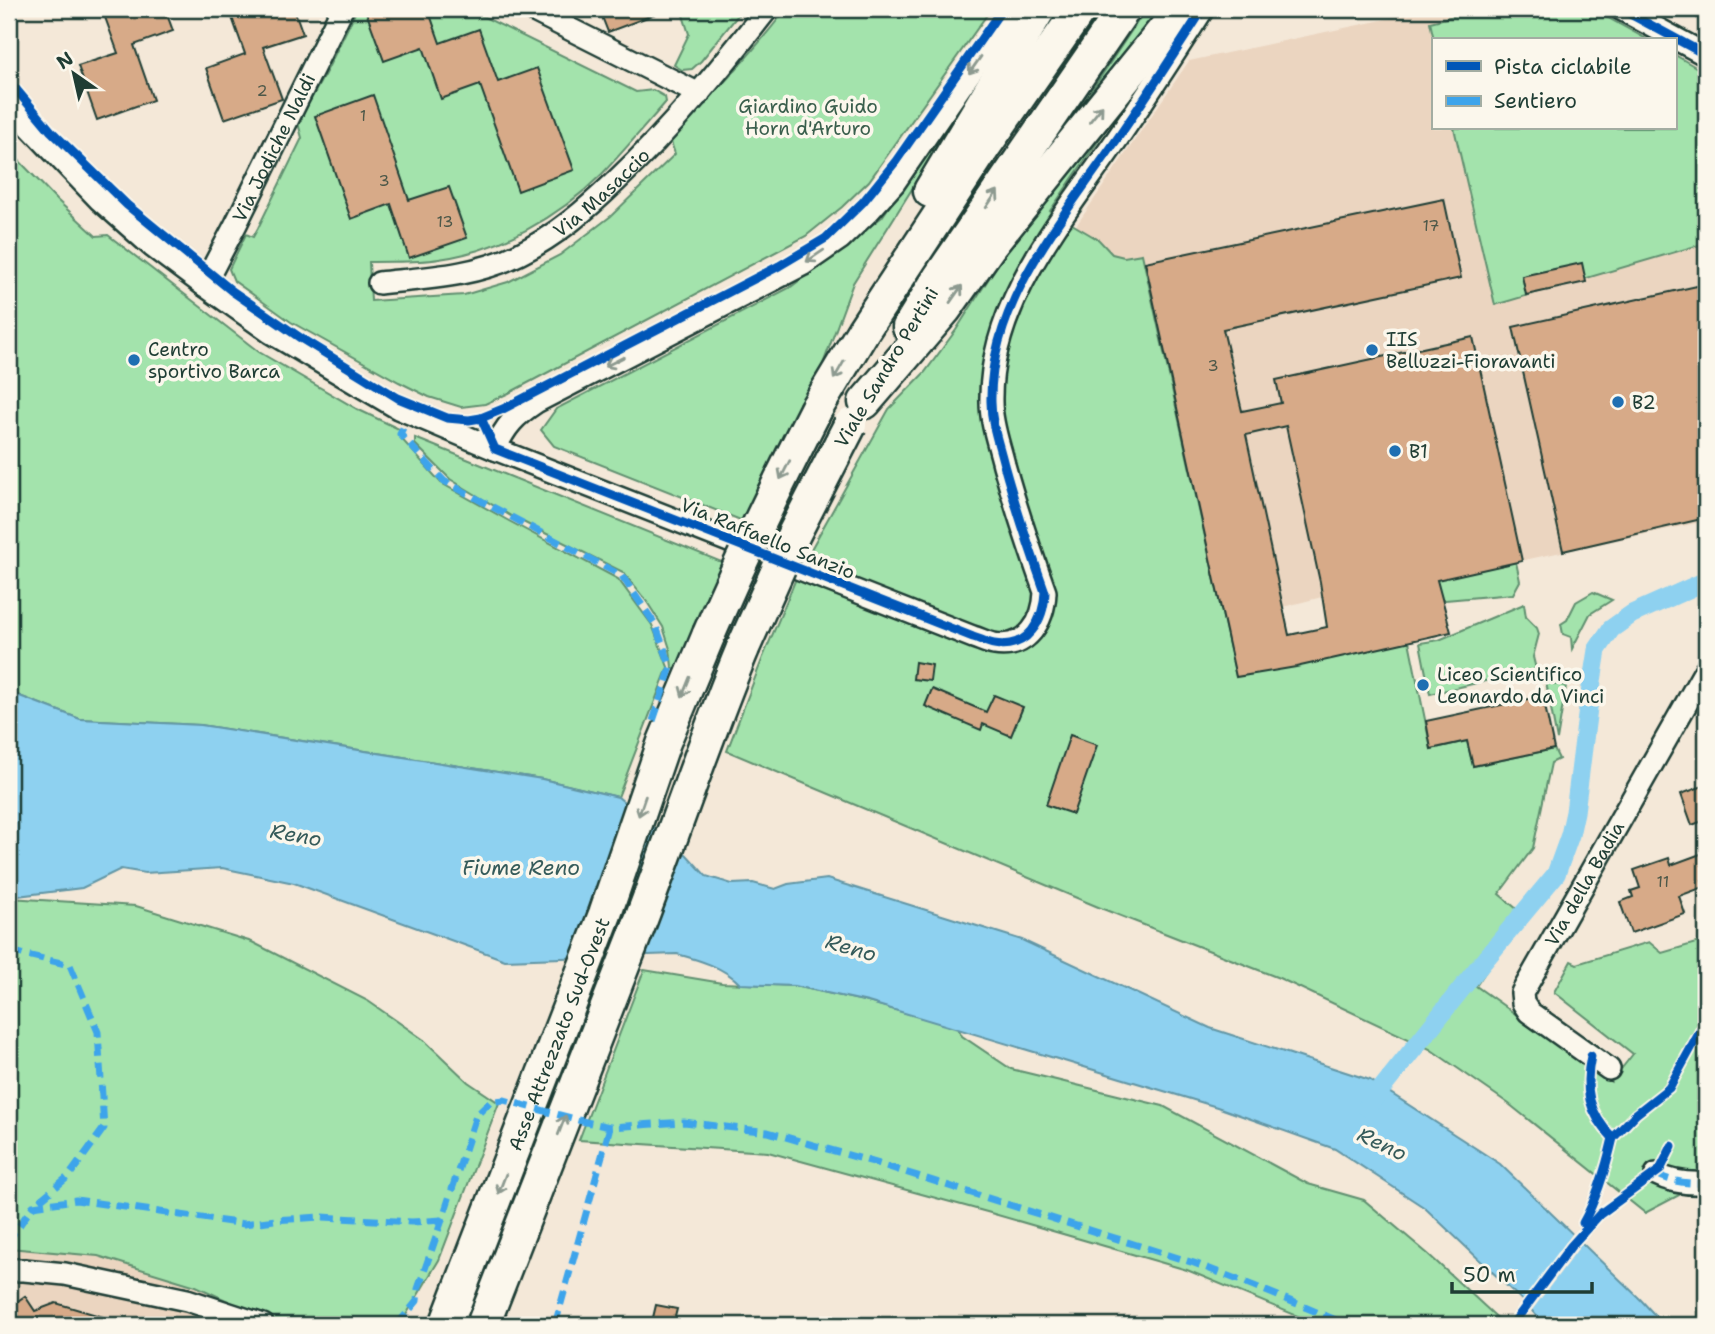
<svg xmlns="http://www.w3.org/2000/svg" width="1715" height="1334" viewBox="0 0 1715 1334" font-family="'Shantell Sans',sans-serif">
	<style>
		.built { fill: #ebd5c0 }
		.green { fill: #a3e3ac; stroke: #619070; stroke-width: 2 }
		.water { fill: #8ed1f0; stroke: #6296a5; stroke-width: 2 }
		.pier { fill: #f4e8d8 }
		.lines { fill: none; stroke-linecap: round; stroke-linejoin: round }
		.canal { stroke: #8ed1f0; stroke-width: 19 }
		.building { fill: #d7aa88; stroke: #1f3d34; stroke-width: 2; fill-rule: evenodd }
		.minor-casing { stroke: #1f3d34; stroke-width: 26 }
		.highway-casing { stroke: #1f3d34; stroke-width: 37 }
		.minor { stroke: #fbf7ec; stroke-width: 21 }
		.highway { stroke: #fbf7ec; stroke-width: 32 }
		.highway-bridge-casing { stroke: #1f3d34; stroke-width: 37; stroke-linecap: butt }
		.highway-bridge { stroke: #fbf7ec; stroke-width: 32 }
		.quiet { stroke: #3da4eb; stroke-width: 7; stroke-dasharray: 14 7; stroke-linecap: butt }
		.cycleway-casing { stroke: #fbf7ec; stroke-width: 13 }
		.cycleway { stroke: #0057b8; stroke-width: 9 }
		.oneway { stroke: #8d9a90 }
		.poi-dot { fill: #1f6fb2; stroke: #fbf7ec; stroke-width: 2.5 }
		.labels { text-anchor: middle; stroke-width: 7; stroke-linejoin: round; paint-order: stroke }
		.number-label { font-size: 16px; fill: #4d5849 }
		.park-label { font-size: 19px; fill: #395e4c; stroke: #fbf7ec }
		.street-label { font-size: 19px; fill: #1f3d34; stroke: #fbf7ec }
		.poi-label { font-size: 19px; fill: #1f3d34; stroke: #fbf7ec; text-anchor: start }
		.water-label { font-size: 21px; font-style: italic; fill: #355b5a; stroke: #fbf7ec }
	</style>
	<rect width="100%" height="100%" fill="#f4e8d8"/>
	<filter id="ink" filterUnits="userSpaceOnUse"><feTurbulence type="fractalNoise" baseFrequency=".0143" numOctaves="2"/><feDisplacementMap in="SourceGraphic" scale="14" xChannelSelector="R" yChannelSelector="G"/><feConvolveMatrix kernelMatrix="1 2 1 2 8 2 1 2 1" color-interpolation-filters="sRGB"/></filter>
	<g filter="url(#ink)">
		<!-- built -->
		<g class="built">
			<path d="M1434,9h149l58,31h-208v88h242l31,-52v445l-383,82 -1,-6 -39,10 -240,-333 146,-213z"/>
			<path d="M9,1248l89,8 98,30 83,39h-270z"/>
		</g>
		<!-- green -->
		<g class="green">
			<path d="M357,9h111l168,83 17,-2 12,7 1,5c-21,24 -42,49 -64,72 -43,43 -103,77 -163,85 -23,4 -47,2 -70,3l2,39 93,-6 44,-13 52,-27 51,-39 64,-62 -5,-15c41,-42 81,-84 116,-130h205l-122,172 -27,26 -36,29 -297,157 -24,11 -24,3 -32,-10 -30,-15 -108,-60 -57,-41 -5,-12 17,-35 7,3 5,-9 44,-90 -4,-15 29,-53z"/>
			<path d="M681,9h62l-42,52 -9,8 -10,1 -8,-5 15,-31z"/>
			<path d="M1023,9h2l-172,274 -30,81 -80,157 -189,-75 -13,-16 15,-21 235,-122 91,-70z"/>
			<path d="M1146,9h22l-132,164z"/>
			<path d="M1457,9h135l56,31h-214l-4,-18 28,-7z"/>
			<path d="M1168,40l-118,171 49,29 13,14 12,3 18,-3 94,422 173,-35 22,108 36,-8 6,25 81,-17 5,10 -8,4 -18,85 -34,46 25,21 -48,71 135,96 22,-28 -79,-62 17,-31 6,3 72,-22 13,11 44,-13v241l-61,32 -136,-109 -79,-55 -151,-71 -176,-69 -376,-158 36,-94 37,-88 89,-160 36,-37 31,-42 77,-121z"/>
			<path d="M1675,55l31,18v170l-211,62 -41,-177h221z"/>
			<path d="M9,150l48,50 39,36 12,-1 151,117 98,57 44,21 -3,5 43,48 68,38 109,58 34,46 16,42 -50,130 -76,-18 -341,-54 -121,-6 -71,-27z"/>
			<path d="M415,438l309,125 -46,107 -6,-3 -2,-18 -7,-22 -16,-25 -24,-30 -112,-56 -61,-37 -35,-35z"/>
			<path d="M1516,562l4,19 -7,13 -79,7 -111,2z"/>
			<path d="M1593,592l19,8 -22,14 -18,35 -1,-12 -8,-3 -2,-10 6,-4 9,-18z"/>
			<path d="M1524,604l2,13 11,11 2,6 -6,23 3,12 -106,25 -10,-51 19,-3z"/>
			<path d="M1546,682l20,4 -9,54z"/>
			<path d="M9,898l127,8 116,36 116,59 56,39 44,42 31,21 -60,157 -39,65h-121l-83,-39 -98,-30 -89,-8z"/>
			<path d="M644,970l78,13 73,3 73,16 90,26 4,8 49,33 152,37 145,78 56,16 64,54 77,71h-186l-132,-55 -200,-58 -219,-60 -189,-12z"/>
		</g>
		<!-- water -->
		<path class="water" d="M9,692l71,27 121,6 341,54 76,18 69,58 19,21 26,8 21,-1 22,6 13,-5 39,-5 195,61 188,88 160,52 130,84 141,136 23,25h-120l-16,-19 -103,-98 -90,-59 -118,-42 -349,-105 -73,-16 -55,-2c-16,-17 -41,-24 -63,-30l-172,6 -211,-77 -72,-15 -77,5 -24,-4 -39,19 -73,9z"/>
		<!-- pier -->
		<path class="pier" d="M1574,1231l10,10 -54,72 -8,-8z"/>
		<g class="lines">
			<!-- canal -->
			<path class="canal" d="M1367,1107l111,-139 78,-94 14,-39 5,-23 14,-112 8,-50 14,-21 21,-15 74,-33"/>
		</g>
		<!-- building -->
		<g class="building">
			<path d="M102,9h63l8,22 -39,14 19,55 -56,20 -19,-54 40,-13z"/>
			<path d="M229,9h65l9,25 -40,13 19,52 -58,20 -18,-51 39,-14z"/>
			<path d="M365,9h20l2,5 16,-5h25l12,34 39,-14 19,53 39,-14 37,102 -56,21 -38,-106 -39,14 -18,-52 -39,14z"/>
			<path d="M599,9h67v1l-58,22z"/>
			<path d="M373,95l36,105 40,-13 18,51 -58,20 -18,-54 -40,15 -36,-103z"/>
			<path d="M1444,199l17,79 -238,51 19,82 39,-8 -5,-23 197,-43 49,224 -85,19 14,52 -155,35 -60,10 -91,-415zM1286,426l34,156 7,45 -38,8 -43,-200z"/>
			<path d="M1582,263l4,19 -60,13 -4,-19z"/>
			<path d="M1706,284v234l-143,33 -50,-224z"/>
			<path d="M915,662l17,3 -2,16 -17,-2z"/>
			<path d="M932,689l54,23 8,-17 29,12 -12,29 -28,-12 -2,6 -56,-24z"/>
			<path d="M1543,696l11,53 -81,17 -6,-25 -36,8 -5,-28z"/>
			<path d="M1070,735l27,10 -24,69 -27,-9z"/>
			<path d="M1706,785v35l-14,5 -11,-31z"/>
			<path d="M1706,852v27l-4,1 2,7 -25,9 6,18 -54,19 -11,-31 13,-5 -2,-6 9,-3 -6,-18 35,-12 2,7z"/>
			<path d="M25,1296l10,15 21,-8 61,18v4h-108v-18z"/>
			<path d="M656,1305l21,4 -4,16 -21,-3z"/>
		</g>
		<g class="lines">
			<defs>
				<g id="minor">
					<path d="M530,9l169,85"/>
					<path d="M1621,9l85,46"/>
					<path d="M9,105l91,95 52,46 52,39 66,47 128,76 97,41 478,188c7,2 14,6 21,7 34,6 50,-24 51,-52 -15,-42 -29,-84 -41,-127 -5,-21 -13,-41 -13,-63 -2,-98 71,-183 124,-260 30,-43 59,-88 88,-133"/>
					<path id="s1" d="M379,283c47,-5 97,-7 140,-29 37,-18 68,-45 97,-73 56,-53 104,-112 151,-172"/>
					<path id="s2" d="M204,285l32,-61 106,-215"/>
					<path d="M495,449c11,-24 20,-33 41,-47l266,-137 39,-27 27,-26 26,-29 120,-174"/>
					<path id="s3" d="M1609,1069l-80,-57 -6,-9 -1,-10 184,-324"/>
					<path d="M1656,1174c15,8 33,10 50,9"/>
					<path d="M9,1270h15l41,4 122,26 76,25"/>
				</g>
				<g id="highway">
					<path d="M930,191l109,-182"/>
					<path d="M909,327l30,-49 185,-269"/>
					<path d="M865,402l80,-93 44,-62 192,-238"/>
					<path d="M816,409l47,-78 123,-187 94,-135"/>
					<path id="s4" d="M446,1325l159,-411 59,-172 45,-108"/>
					<path d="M483,1325c52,-133 105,-266 156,-400 35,-92 66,-186 104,-277"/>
				</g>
			</defs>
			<!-- minor casing -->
			<use href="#minor" class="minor-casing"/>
			<!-- highway casing -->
			<use href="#highway" class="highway-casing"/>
			<!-- minor -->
			<use href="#minor" class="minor"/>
			<!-- highway -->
			<use href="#highway" class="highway"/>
			<defs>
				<g id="highway-bridge">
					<path d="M709,634c33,-77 69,-151 107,-225"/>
					<path d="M743,648l51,-114 56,-109"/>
				</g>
			</defs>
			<!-- highway-bridge casing -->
			<use href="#highway-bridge" class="highway-bridge-casing"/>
			<!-- highway-bridge -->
			<use href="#highway-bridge" class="highway-bridge"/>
			<!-- quiet -->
			<g class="quiet">
				<path d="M403,428l-3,6 44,47 178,95 33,48 16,43 -18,54"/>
				<path d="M9,951l61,14 28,67 6,96 -35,48 -36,30 43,-6 168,24 31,-4 46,-3 91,5 30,-2"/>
				<path d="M1656,1174c15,8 33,10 50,9"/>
				<path d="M9,1244l3,-8 21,-30"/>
				<path d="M397,1325l20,-24 1,-12 24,-69 34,-104 14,-14 14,-2 82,22 24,5 74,-5 84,10 105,30 321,101 60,23 94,39"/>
				<path d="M555,1325l55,-198"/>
			</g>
			<defs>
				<g id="cycleway">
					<path d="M1621,9l85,46"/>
					<path d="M9,81l42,50 76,74 105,86 70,48 96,59 49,20 22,2 12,-2 22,-9 276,-143 47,-28 37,-36 33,-41 106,-152"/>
					<path d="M481,418l14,31 478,188c7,2 14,6 21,7 34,6 50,-24 51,-52 -15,-42 -29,-84 -41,-127 -5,-21 -13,-41 -13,-63 -2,-98 71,-183 124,-260 30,-43 59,-88 88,-133"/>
					<path d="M1591,1056c-7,33 -3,57 22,82"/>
					<path d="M1613,1138l23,-24 33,-26 37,-67"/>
					<path d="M1583,1223c15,-27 23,-55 30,-85"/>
					<path d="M1512,1325l59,-79 29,-32 60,-44 12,-24"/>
				</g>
			</defs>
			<!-- cycleway casing -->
			<use href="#cycleway" class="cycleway-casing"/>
			<!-- cycleway -->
			<use href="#cycleway" class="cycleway"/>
		</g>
		<!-- one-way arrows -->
		<defs><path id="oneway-shaft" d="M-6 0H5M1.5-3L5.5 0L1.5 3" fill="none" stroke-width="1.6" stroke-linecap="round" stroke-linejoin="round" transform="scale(1.75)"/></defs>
		<g class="oneway">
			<use href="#oneway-shaft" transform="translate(975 65) rotate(125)"/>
			<use href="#oneway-shaft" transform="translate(1096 114) rotate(-51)"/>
			<use href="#oneway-shaft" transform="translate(992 199) rotate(-56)"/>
			<use href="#oneway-shaft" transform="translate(815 256) rotate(146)"/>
			<use href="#oneway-shaft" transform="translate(956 294) rotate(-55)"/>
			<use href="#oneway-shaft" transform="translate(614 362) rotate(153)"/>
			<use href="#oneway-shaft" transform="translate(839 370) rotate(120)"/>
			<use href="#oneway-shaft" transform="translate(785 470) rotate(117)"/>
			<use href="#oneway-shaft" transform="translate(686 687) rotate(112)"/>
			<use href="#oneway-shaft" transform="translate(642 806) rotate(109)"/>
			<use href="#oneway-shaft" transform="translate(562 1125) rotate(-69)"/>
			<use href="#oneway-shaft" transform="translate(502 1184) rotate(111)"/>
		</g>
	</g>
	<!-- markers -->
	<g class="poi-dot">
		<circle cx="1372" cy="350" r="7"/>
		<circle cx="134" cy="360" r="7"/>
		<circle cx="1618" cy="402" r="7"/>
		<circle cx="1395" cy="451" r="7"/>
		<circle cx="1423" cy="685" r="7"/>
	</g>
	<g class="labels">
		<!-- number labels -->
		<g class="number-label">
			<text x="262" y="96">2</text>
			<text x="363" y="121">1</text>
			<text x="384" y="186">3</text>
			<text x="445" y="227">13</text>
			<text x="1431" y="231">17</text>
			<text x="1213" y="371">3</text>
			<text x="1663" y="887">11</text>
		</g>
		<!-- park labels -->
		<g class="park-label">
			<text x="808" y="113">Giardino Guido<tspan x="808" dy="22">Horn d'Arturo</tspan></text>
		</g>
		<!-- street labels -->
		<g class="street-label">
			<text dy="7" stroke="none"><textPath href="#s2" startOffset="154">Via Jodiche Naldi</textPath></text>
			<text dy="7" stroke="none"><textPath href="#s1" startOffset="247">Via Masaccio</textPath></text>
			<text transform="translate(886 367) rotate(-59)" y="7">Viale Sandro Pertini</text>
			<text transform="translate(768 538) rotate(22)" y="7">Via Raffaello Sanzio</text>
			<text dy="7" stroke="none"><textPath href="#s3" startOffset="245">Via della Badia</textPath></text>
			<text dy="7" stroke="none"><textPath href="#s4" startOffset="312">Asse Attrezzato Sud-Ovest</textPath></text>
		</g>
		<!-- poi labels -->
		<g class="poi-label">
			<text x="1386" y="346">IIS<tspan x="1386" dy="22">Belluzzi-Fioravanti</tspan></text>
			<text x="148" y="356">Centro<tspan x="148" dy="22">sportivo Barca</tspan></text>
			<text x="1632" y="409">B2</text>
			<text x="1409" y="458">B1</text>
			<text x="1437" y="681">Liceo Scientifico<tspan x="1437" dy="22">Leonardo da Vinci</tspan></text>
		</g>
		<!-- water labels -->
		<g class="water-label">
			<text transform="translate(296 835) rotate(10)" y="7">Reno</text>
			<text x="521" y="875">Fiume Reno</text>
			<text transform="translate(851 948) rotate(16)" y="7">Reno</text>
			<text transform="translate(1382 1144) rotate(25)" y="7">Reno</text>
		</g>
	</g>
	<!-- margin -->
	<rect width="1715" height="1334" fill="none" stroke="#fbf7ec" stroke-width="35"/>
	<rect x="18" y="18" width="1680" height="1299" fill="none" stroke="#1f3d34" stroke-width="2.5" filter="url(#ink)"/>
	<!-- legend -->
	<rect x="1432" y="38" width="245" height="91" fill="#fbf7ec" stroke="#a3ada2" stroke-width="2"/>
	<rect x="1446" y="61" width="35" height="10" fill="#0057b8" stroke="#a3ada2" stroke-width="2"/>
	<text x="1494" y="74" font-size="21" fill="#1f3d34">Pista ciclabile</text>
	<rect x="1446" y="96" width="35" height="10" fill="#3da4eb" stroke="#a3ada2" stroke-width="2"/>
	<text x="1494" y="108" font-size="21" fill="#1f3d34">Sentiero</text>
	<!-- north arrow -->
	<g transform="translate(74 74) rotate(326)" stroke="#fbf7ec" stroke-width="5" paint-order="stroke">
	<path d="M0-5L12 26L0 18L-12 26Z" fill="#1f3d34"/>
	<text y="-10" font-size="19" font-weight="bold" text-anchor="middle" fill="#1f3d34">N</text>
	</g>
	<!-- scale -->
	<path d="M1452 1282v10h140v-10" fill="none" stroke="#1f3d34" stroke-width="3.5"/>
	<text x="1463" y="1282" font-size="21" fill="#1f3d34" stroke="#fbf7ec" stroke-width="5" paint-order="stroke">50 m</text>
</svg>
